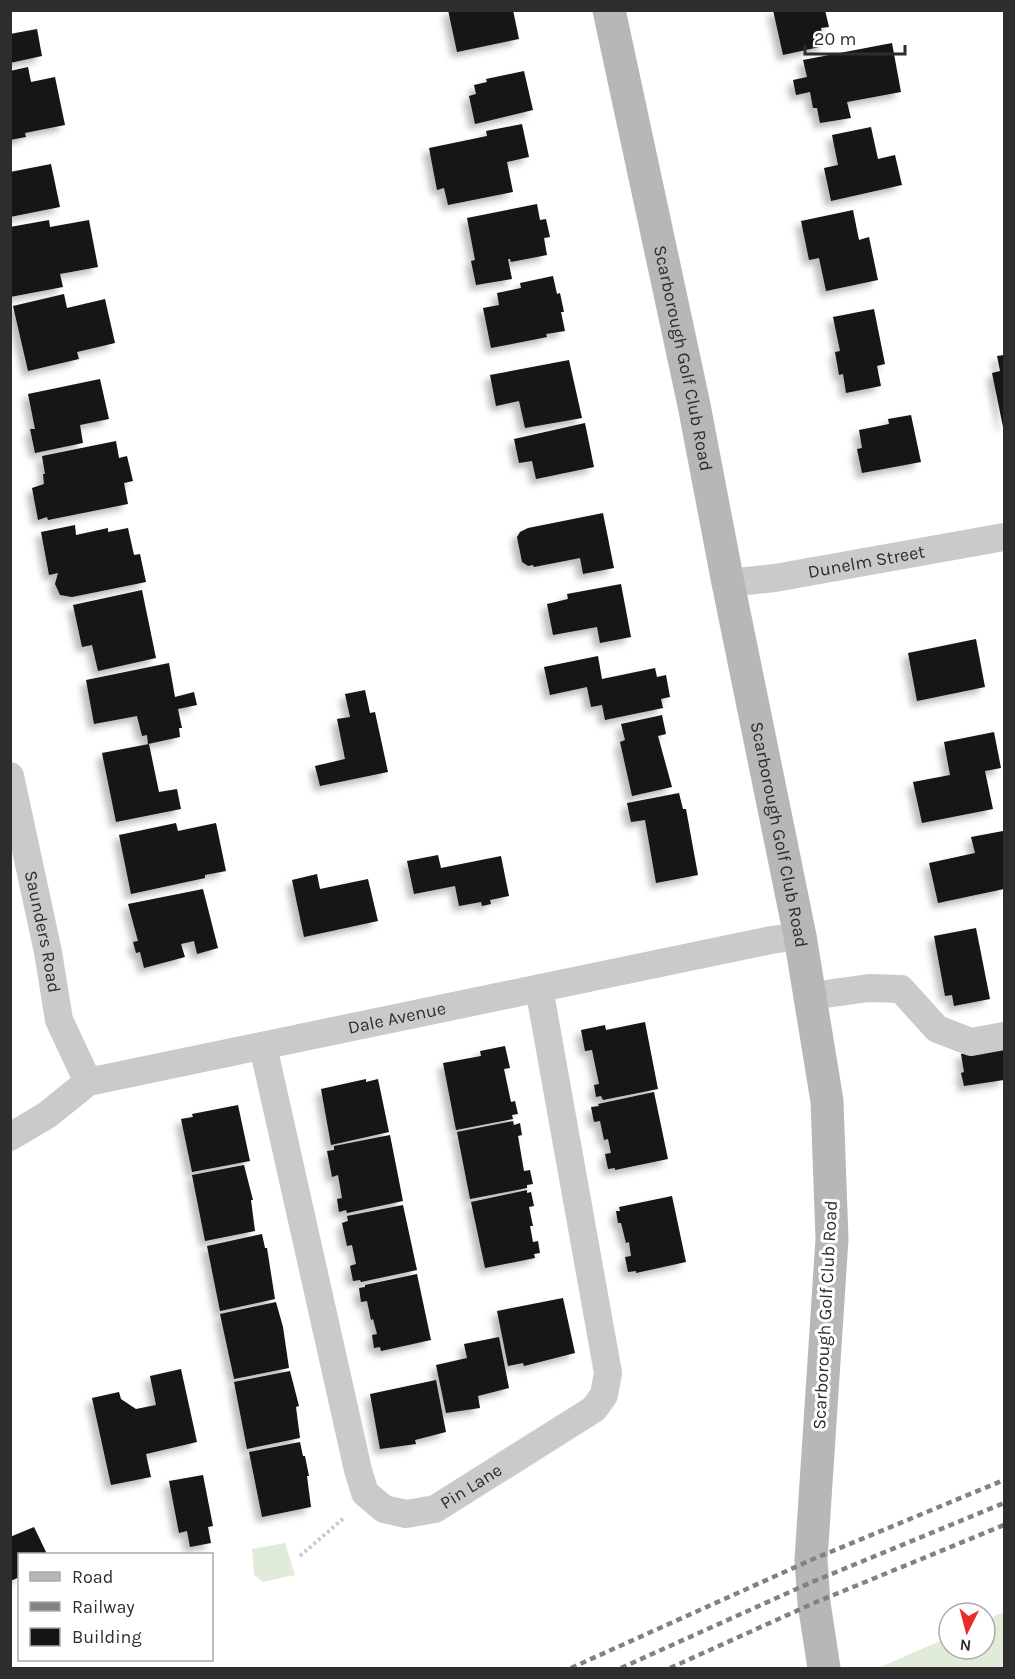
<svg xmlns="http://www.w3.org/2000/svg" width="1015" height="1679" viewBox="0 0 1015 1679" font-family="Karla,sans-serif">
	<style>
		.green { fill: #e1ebd9 }
		.building { fill: #141414; filter: url(#shadow) }
		.lines { fill: none; stroke-linecap: round; stroke-linejoin: round }
		.path { stroke: #cacaca; stroke-width: 4; stroke-dasharray: 3 3; stroke-linecap: butt }
		.street { stroke: #cacaca; stroke-width: 28 }
		.secondary { stroke: #b7b7b7; stroke-width: 33 }
		.rail { stroke: #828282; stroke-width: 4.5; stroke-dasharray: 6 4.5; stroke-linecap: butt }
		.labels { text-anchor: middle; stroke-width: 6; stroke-linejoin: round; paint-order: stroke }
		.street-label { font-size: 18px; fill: #2d2d2d; stroke: #fff }
	</style>
	<defs>
		<filter id="shadow"><feDropShadow dx="-5.5" dy="5.5" stdDeviation="3" flood-color="#0004"/></filter>
	</defs>
	<rect width="100%" height="100%" fill="#fff"/>
	<!-- green -->
	<g class="green">
		<path d="M285,1543l10,32 -32,7 -9,-7 -2,-26z"/>
		<path d="M1004,1612v56h-126l71,-31v12h36v-29z"/>
	</g>
	<!-- building -->
	<g class="building">
		<path d="M448,10h65l6,29 -62,13z"/>
		<path d="M773,10h52l4,17 -8,1 3,18 -41,9z"/>
		<path d="M37,29l5,27 -32,7v-29z"/>
		<path d="M892,43l9,49 -54,10 4,16 -31,5 -3,-15h-4l-3,-16 -14,3 -3,-15 14,-3 -4,-17z"/>
		<path d="M28,67l3,15 24,-5 10,48 -40,8 1,4 -16,3v-69z"/>
		<path d="M524,71l9,39 -58,14 -6,-28 7,-2 -2,-9 13,-3 -1,-3z"/>
		<path d="M522,124l7,33 -22,5 6,30 -65,13 -4,-17 -7,2 -8,-42 58,-12 -1,-5z"/>
		<path d="M871,127l7,32 17,-4 7,30 -71,16 -7,-33 14,-3 -6,-30z"/>
		<path d="M51,164l9,43 -50,10v-45z"/>
		<path d="M537,204l3,16 6,-1 4,18 -6,1 3,17 -36,7 -1,-3h-2l4,20 -36,6 -5,-24 4,-1 -8,-42z"/>
		<path d="M853,210l6,30 10,-3 9,43 -52,11 -7,-33 -10,2 -8,-39z"/>
		<path d="M49,220l1,7 39,-7 9,47 -38,7 3,13 -53,10v-70z"/>
		<path d="M553,276l4,18 3,-1 4,19h-3l4,19 -19,3 1,3 -56,11 -8,-40 16,-3 -2,-12 24,-5 -1,-5z"/>
		<path d="M64,294l3,14 38,-9 10,44 -38,9 2,7 -51,12 -15,-65z"/>
		<path d="M874,309l11,55 -8,2 4,20 -35,7 -3,-19 -4,1 -4,-23 5,-1 -7,-34z"/>
		<path d="M1004,355v72h-1l-11,-54 8,-2 -3,-15z"/>
		<path d="M569,360l13,58 -57,10 -6,-27 -23,5 -6,-31z"/>
		<path d="M100,379l9,40 -29,6 3,18 -48,10 -5,-24h5l-7,-35z"/>
		<path d="M911,415l10,47 -59,11 -5,-24 5,-1 -3,-18 30,-6 -1,-5z"/>
		<path d="M585,423l9,44 -58,12 -4,-18 -13,2 -5,-24z"/>
		<path d="M116,441l3,17 8,-2 6,25 -9,2 4,21 -80,16 -1,-3 -9,3 -6,-32 12,-4 -1,-10h2l-3,-18z"/>
		<path d="M603,513l11,55 -31,6 -3,-16 -46,9 -1,-2 -5,1 -6,-4 -5,-25 3,-5 8,-4z"/>
		<path d="M75,525l1,10 32,-7v4l20,-4 6,27 6,-1 6,28 -74,15 -12,-2 -5,-11 3,-11 -9,2 -8,-43z"/>
		<path d="M621,584l10,53 -31,6 -3,-16 -44,8 -6,-31 21,-5 -1,-5z"/>
		<path d="M142,590l14,68 -58,13 -6,-26 -10,2 -9,-42z"/>
		<path d="M976,639l9,48 -68,14 -9,-48z"/>
		<path d="M598,656l4,23 53,-11 2,9 9,-2 4,22 -9,2 2,9 -58,12 -3,-15 -11,2 -4,-20 -37,8 -6,-28z"/>
		<path d="M169,663l6,34 19,-5 3,13 -19,4 4,19h-3l1,9 -32,7 -1,-9 -5,1 -5,-20 -43,8 -8,-44z"/>
		<path d="M365,690l5,23 5,-1 13,60 -68,14 -5,-20 30,-7 -8,-40 13,-2 -5,-23z"/>
		<path d="M662,715l4,19 -8,2 14,51 -40,9 -12,-54 5,-2 -4,-16z"/>
		<path d="M994,732l7,36 -16,3 8,38 -71,14 -9,-41 37,-7 -6,-33z"/>
		<path d="M149,744l10,48 18,-3 4,20 -65,13 -14,-69z"/>
		<path d="M679,793l4,16h3l12,66 -42,8 -11,-63 -14,2 -4,-19z"/>
		<path d="M176,823l2,8 38,-8 10,48 -21,4v3l-74,16 -12,-59z"/>
		<path d="M1003,831l1,58 -66,14 -9,-40 46,-10 -4,-16z"/>
		<path d="M438,855l3,13 60,-12 8,40 -19,4 1,4 -9,2 -1,-4 -22,4 -4,-20 -41,8 -7,-33z"/>
		<path d="M317,874l3,15 48,-10 10,42 -74,16 -12,-57z"/>
		<path d="M203,889l15,59 -21,6 -3,-13 -13,3 4,13 -41,11 -4,-16 -4,1 -3,-11 5,-1 -10,-37z"/>
		<path d="M976,928l14,71 -36,7 -2,-11 -7,1 -11,-60z"/>
		<path d="M645,1022l13,67 -55,11 -2,-4 -5,1 -2,-12 5,-1 -7,-34 -7,1 -4,-21 24,-5 1,5z"/>
		<path d="M1004,1043v37l-40,6 -3,-13 3,-1 -3,-18z"/>
		<path d="M505,1046l5,22 -6,1 7,33 4,-1 3,13 -6,1 1,4 -57,11 -13,-67 38,-7 -1,-5z"/>
		<path d="M366,1079v3l12,-3 11,53 -58,13 -10,-56z"/>
		<path d="M654,1092l14,67 -53,11v-2l-7,1 -3,-15 6,-1 -3,-14 -4,1 -4,-19 -6,1 -3,-15 8,-1 -1,-2z"/>
		<path d="M238,1105l12,56 -58,11 -11,-53 12,-2 -1,-3z"/>
		<path d="M513,1121l1,4 6,-2 2,12 -4,1 6,35 6,-1 3,14 -6,1v3l-57,11 -13,-67z"/>
		<path d="M390,1135l13,66 -56,12 -1,-3 -7,2 -2,-13 5,-1 -4,-23 -6,2 -5,-26 7,-1v-4z"/>
		<path d="M244,1165l9,35h-2l4,31 -50,10 -13,-66z"/>
		<path d="M527,1190v3l4,-1 3,14 -5,1 4,19h-3l3,16 5,-1 2,12 -6,1 1,4 -50,10 -14,-66z"/>
		<path d="M672,1196l14,66 -50,11v-2l-8,1 -3,-15 6,-1 -2,-14 -3,1 -5,-20h-3l-2,-12h4l-1,-4z"/>
		<path d="M403,1205l14,65 -56,12 -1,-2 -7,1 -3,-15 6,-2 -4,-19 -5,1 -5,-23 6,-2 -1,-5z"/>
		<path d="M262,1234l3,14h2l8,51 -55,12 -13,-65z"/>
		<path d="M417,1274l14,66 -50,11 -1,-4 -6,1 -2,-13 5,-1 -4,-15 -2,1 -4,-19 -6,1 -2,-14 6,-1v-2z"/>
		<path d="M563,1298l12,55 -51,13 -1,-3 -15,3 -11,-55z"/>
		<path d="M276,1302l7,25 6,41 -55,11 -14,-65z"/>
		<path d="M499,1337l10,51 -31,8 2,12 -34,5 -10,-48 31,-7 -3,-14z"/>
		<path d="M181,1369l16,73 -51,12 5,23 -40,8 -19,-87 27,-6 2,7 15,10 20,-4 -6,-29z"/>
		<path d="M290,1371l9,35 -3,1 4,31 -53,11 -13,-67z"/>
		<path d="M436,1380l10,52 -31,8 1,4 -36,5 -10,-55z"/>
		<path d="M300,1442l3,14h2l4,20h-2l4,31 -49,10 -13,-65z"/>
		<path d="M203,1475l10,51 -5,1 3,16 -21,4 -3,-16 -8,2 -10,-52z"/>
		<path d="M34,1527l13,27h-27v23l-10,4v-44z"/>
	</g>
	<g class="lines">
		<!-- path -->
		<path class="path" d="M300,1556l45,-39"/>
		<!-- street -->
		<g class="street">
			<path id="s1" d="M728,583l47,-5 229,-41"/>
			<path id="s2" d="M10,776l38,176 11,68 29,62"/>
			<path d="M811,996l58,-8 32,1 36,40 34,13 33,-6"/>
			<path id="s3" d="M263,1046l95,424 7,23 19,16 22,5 29,-5 159,-100 10,-14 4,-22 -69,-385"/>
			<path id="s4" d="M10,1137l37,-22 41,-33 683,-142 29,-4"/>
		</g>
		<!-- secondary -->
		<path class="secondary" id="s5" d="M609,10l85,395 34,178 72,353 27,165 5,138 -21,321 3,43 10,65"/>
		<!-- rail -->
		<g class="rail">
			<path d="M571,1668l240,-108 193,-80"/>
			<path d="M621,1668l191,-86 192,-79"/>
			<path d="M670,1668l144,-65 190,-78"/>
		</g>
	</g>
	<g class="labels">
		<!-- street labels -->
		<g class="street-label">
			<text dy="6" stroke="none"><textPath href="#s5" startOffset="356">Scarborough Golf Club Road</textPath></text>
			<text dy="6" stroke="none"><textPath href="#s1" startOffset="140">Dunelm Street</textPath></text>
			<text dy="6" stroke="none"><textPath href="#s5" startOffset="842">Scarborough Golf Club Road</textPath></text>
			<text dy="6" stroke="none"><textPath href="#s2" startOffset="159">Saunders Road</textPath></text>
			<text dy="6" stroke="none"><textPath href="#s4" startOffset="411">Dale Avenue</textPath></text>
			<text transform="translate(825 1315) rotate(-87)" y="6">Scarborough Golf Club Road</text>
			<text dy="6" stroke="none"><textPath href="#s3" startOffset="578">Pin Lane</textPath></text>
		</g>
	</g>
	<!-- border -->
	<rect width="1015" height="1679" fill="none" stroke="#2d2d2d" stroke-width="24"/>
	<!-- legend -->
	<rect x="18" y="1553" width="195" height="108" fill="#ffffff" stroke="#ababab" stroke-width="1.5"/>
	<rect x="30" y="1572" width="30" height="9" fill="#b7b7b7" stroke="#ababab" stroke-width="1.5"/>
	<text x="72" y="1583" font-size="18" fill="#2d2d2d">Road</text>
	<rect x="30" y="1602" width="30" height="9" fill="#828282" stroke="#ababab" stroke-width="1.5"/>
	<text x="72" y="1613" font-size="18" fill="#2d2d2d">Railway</text>
	<rect x="30" y="1628" width="30" height="18" fill="#141414" stroke="#ababab" stroke-width="1.5"/>
	<text x="72" y="1643" font-size="18" fill="#2d2d2d">Building</text>
	<!-- north arrow -->
	<g transform="translate(967 1631) rotate(186)"><circle r="28" fill="#ffffff" stroke="#ababab" stroke-width="1.5"/>
	<path d="M0-4.5L10 22L0 15L-10 22Z" fill="#ec2b26"/>
	<text y="-9" font-size="16" font-weight="bold" text-anchor="middle" fill="#2d2d2d">N</text>
	</g>
	<!-- scale -->
	<path d="M805 45v9h100v-9" fill="none" stroke="#2d2d2d" stroke-width="3"/>
	<text x="814" y="45" font-size="18" fill="#2d2d2d" stroke="#ffffff" stroke-width="4.5" paint-order="stroke">20 m</text>
</svg>
